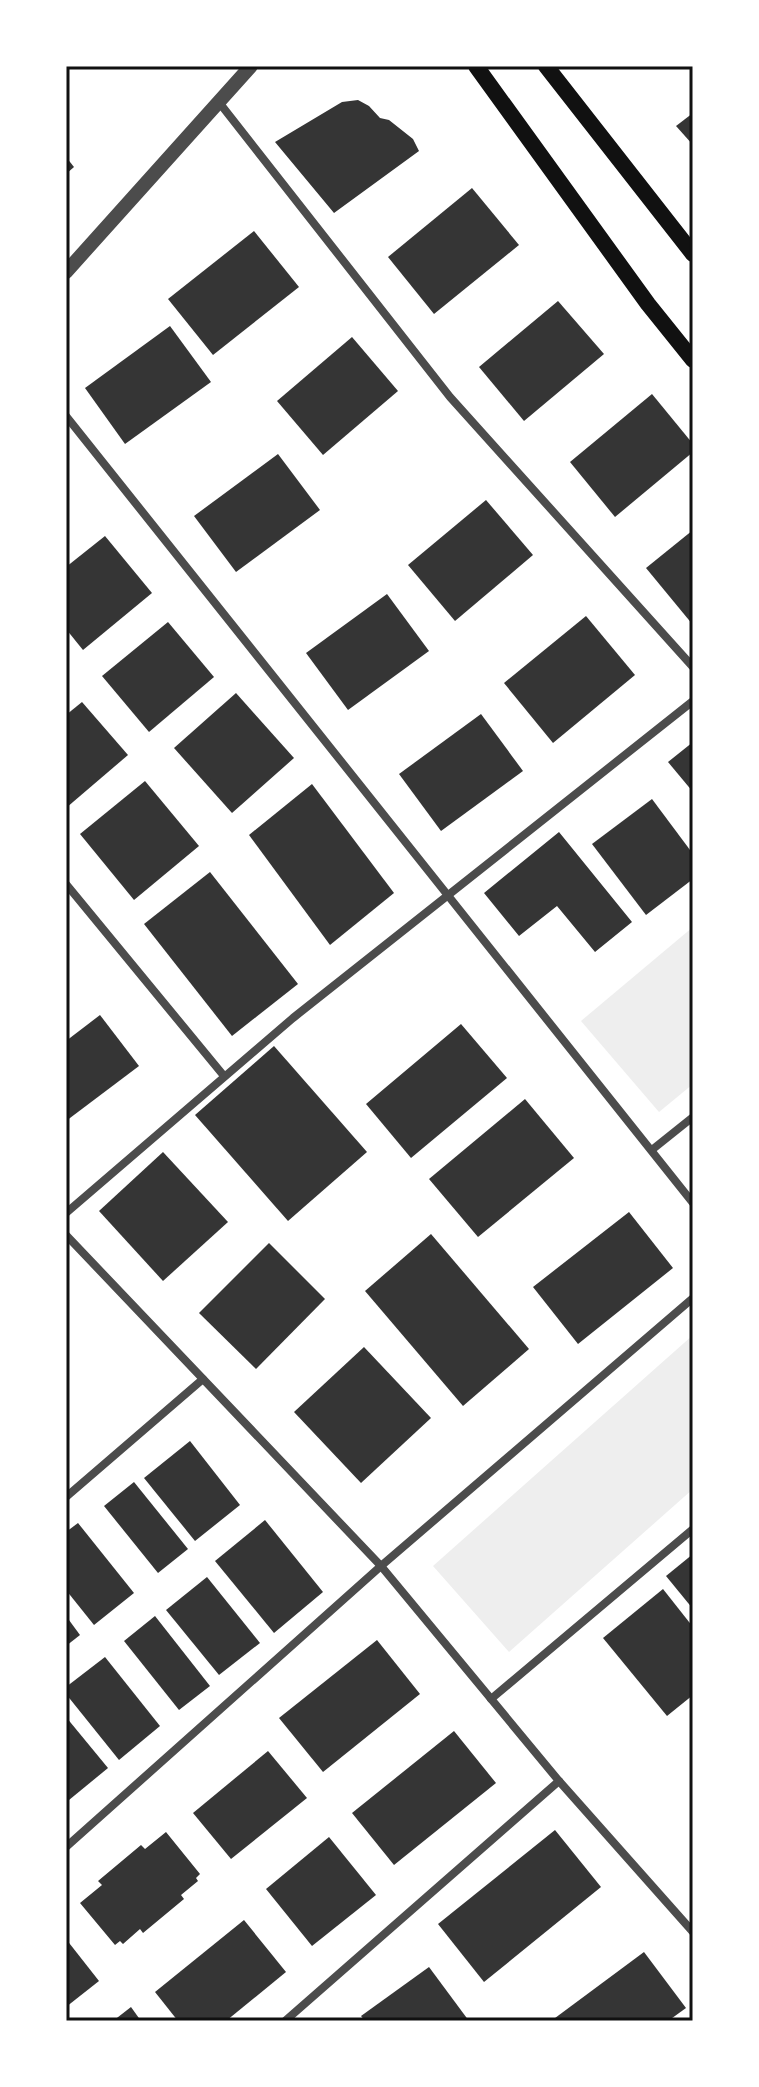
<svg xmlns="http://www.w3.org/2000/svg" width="759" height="2087" viewBox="0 0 759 2087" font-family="'Noto Sans',sans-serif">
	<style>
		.green { fill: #eee }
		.building { fill: #353535 }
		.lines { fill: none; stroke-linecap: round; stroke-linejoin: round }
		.minor { stroke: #4c4c4c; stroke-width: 8 }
		.tertiary { stroke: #4c4c4c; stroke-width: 14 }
		.secondary { stroke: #111; stroke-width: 16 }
		.neatline { fill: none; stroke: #111; stroke-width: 3 }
	</style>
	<rect width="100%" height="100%" fill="#fff"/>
	<!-- green -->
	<g class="green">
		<path d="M693,927v157l-34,28 -78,-91z"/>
		<path d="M693,1335v154l-184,163 -76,-86z"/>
	</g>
	<!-- building -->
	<g class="building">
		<path d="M358,100l11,6 11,12 9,2 24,19 6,12 -85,62 -59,-71 67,-40z"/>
		<path d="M693,113v32l-17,-19z"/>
		<path d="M66,157l8,10 -8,7z"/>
		<path d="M472,188l47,57 -85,69 -46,-57z"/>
		<path d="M254,231l45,56 -86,68 -45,-56z"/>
		<path d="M558,301l46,53 -80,67 -45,-54z"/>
		<path d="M170,326l41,56 -86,62 -40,-56z"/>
		<path d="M352,337l46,54 -75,64 -46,-54z"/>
		<path d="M652,394l41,50v8l-78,65 -45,-55z"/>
		<path d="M278,454l42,56 -84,62 -42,-56z"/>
		<path d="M486,500l47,55 -78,66 -47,-56z"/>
		<path d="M693,530v95l-47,-57z"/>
		<path d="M105,536l47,57 -69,57 -17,-21v-62z"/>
		<path d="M387,594l42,57 -81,59 -42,-57z"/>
		<path d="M586,616l49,59 -82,68 -49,-60z"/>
		<path d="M168,622l46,55 -65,55 -47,-56z"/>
		<path d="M236,693l58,65 -62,55 -58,-65z"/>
		<path d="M82,702l46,53 -62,53v-93z"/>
		<path d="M481,714l42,57 -82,60 -42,-57z"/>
		<path d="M693,742v50l-25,-30z"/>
		<path d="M145,781l54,65 -65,54 -54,-66z"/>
		<path d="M312,784l82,109 -64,52 -81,-110z"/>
		<path d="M652,799l41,55v25l-47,36 -54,-71z"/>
		<path d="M559,832l73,90 -37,30 -38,-46 -38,30 -35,-43z"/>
		<path d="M210,872l88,112 -66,52 -88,-112z"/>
		<path d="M100,1015l39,51 -73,55v-80z"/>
		<path d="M461,1024l46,54 -96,80 -45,-54z"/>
		<path d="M274,1046l93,106 -79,69 -93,-106z"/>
		<path d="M525,1099l49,59 -96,79 -49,-58z"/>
		<path d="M163,1152l65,70 -65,59 -64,-70z"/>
		<path d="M629,1212l44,56 -95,76 -45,-57z"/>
		<path d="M431,1234l98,115 -66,57 -98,-115z"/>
		<path d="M269,1243l56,56 -69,70 -57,-56z"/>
		<path d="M364,1347l67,71 -70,65 -67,-71z"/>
		<path d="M190,1441l50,64 -45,36 -51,-63z"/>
		<path d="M134,1482l54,67 -30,24 -54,-67z"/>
		<path d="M265,1520l58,72 -49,41 -59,-72z"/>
		<path d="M78,1523l56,70 -40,32 -28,-35v-58z"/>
		<path d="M693,1554v55l-27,-33z"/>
		<path d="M207,1577l53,66 -41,32 -53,-65z"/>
		<path d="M663,1589l30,38v68l-26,21 -64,-78z"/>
		<path d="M66,1616l14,19 -14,11z"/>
		<path d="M155,1616l55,70 -31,24 -55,-69z"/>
		<path d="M377,1640l43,54 -97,78 -44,-54z"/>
		<path d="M105,1657l55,69 -41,34 -53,-66v-7z"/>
		<path d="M66,1717l42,51 -39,32 -3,-4z"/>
		<path d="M454,1731l42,52 -102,82 -42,-52z"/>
		<path d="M268,1751l39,47 -76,61 -38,-46z"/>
		<path d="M555,1830l46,57 -117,95 -46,-58z"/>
		<path d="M166,1832l34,42 -4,4 2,3 -17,14 3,4 -41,34 -3,-4 -17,15 -3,-3 -5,4 -35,-42 22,-18 -4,-4 43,-36 4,4z"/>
		<path d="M329,1837l47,58 -64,51 -46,-57z"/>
		<path d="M244,1920l42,52 -60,49h-48l-23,-29z"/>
		<path d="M66,1939l33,42 -33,26z"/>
		<path d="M644,1952l42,56 -18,13h-117z"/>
		<path d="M429,1967l40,54h-104l-4,-5z"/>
		<path d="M131,2007l10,14h-28z"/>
	</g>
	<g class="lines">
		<!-- minor -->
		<g class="minor">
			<path d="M218,101l232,296 243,270"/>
			<path d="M66,416l627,787"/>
			<path d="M66,884l158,192"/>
			<path d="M653,1149l40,-32"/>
			<path d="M66,1213l227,-195 400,-317"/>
			<path d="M66,1235l315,331 178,215 134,151"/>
			<path d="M66,1497l137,-118"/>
			<path d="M491,1699l202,-170"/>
			<path d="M66,1847l315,-281 312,-268"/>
			<path d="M285,2021l274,-240"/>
		</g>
		<!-- tertiary -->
		<path class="tertiary" d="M66,272l185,-206"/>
		<!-- secondary -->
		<g class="secondary">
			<path d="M476,66l172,238 45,56"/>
			<path d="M546,66l147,188"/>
		</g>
	</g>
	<!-- border -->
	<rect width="759" height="2087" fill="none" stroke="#ffffff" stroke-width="136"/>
	<rect x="68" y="68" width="623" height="1951" class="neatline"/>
</svg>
